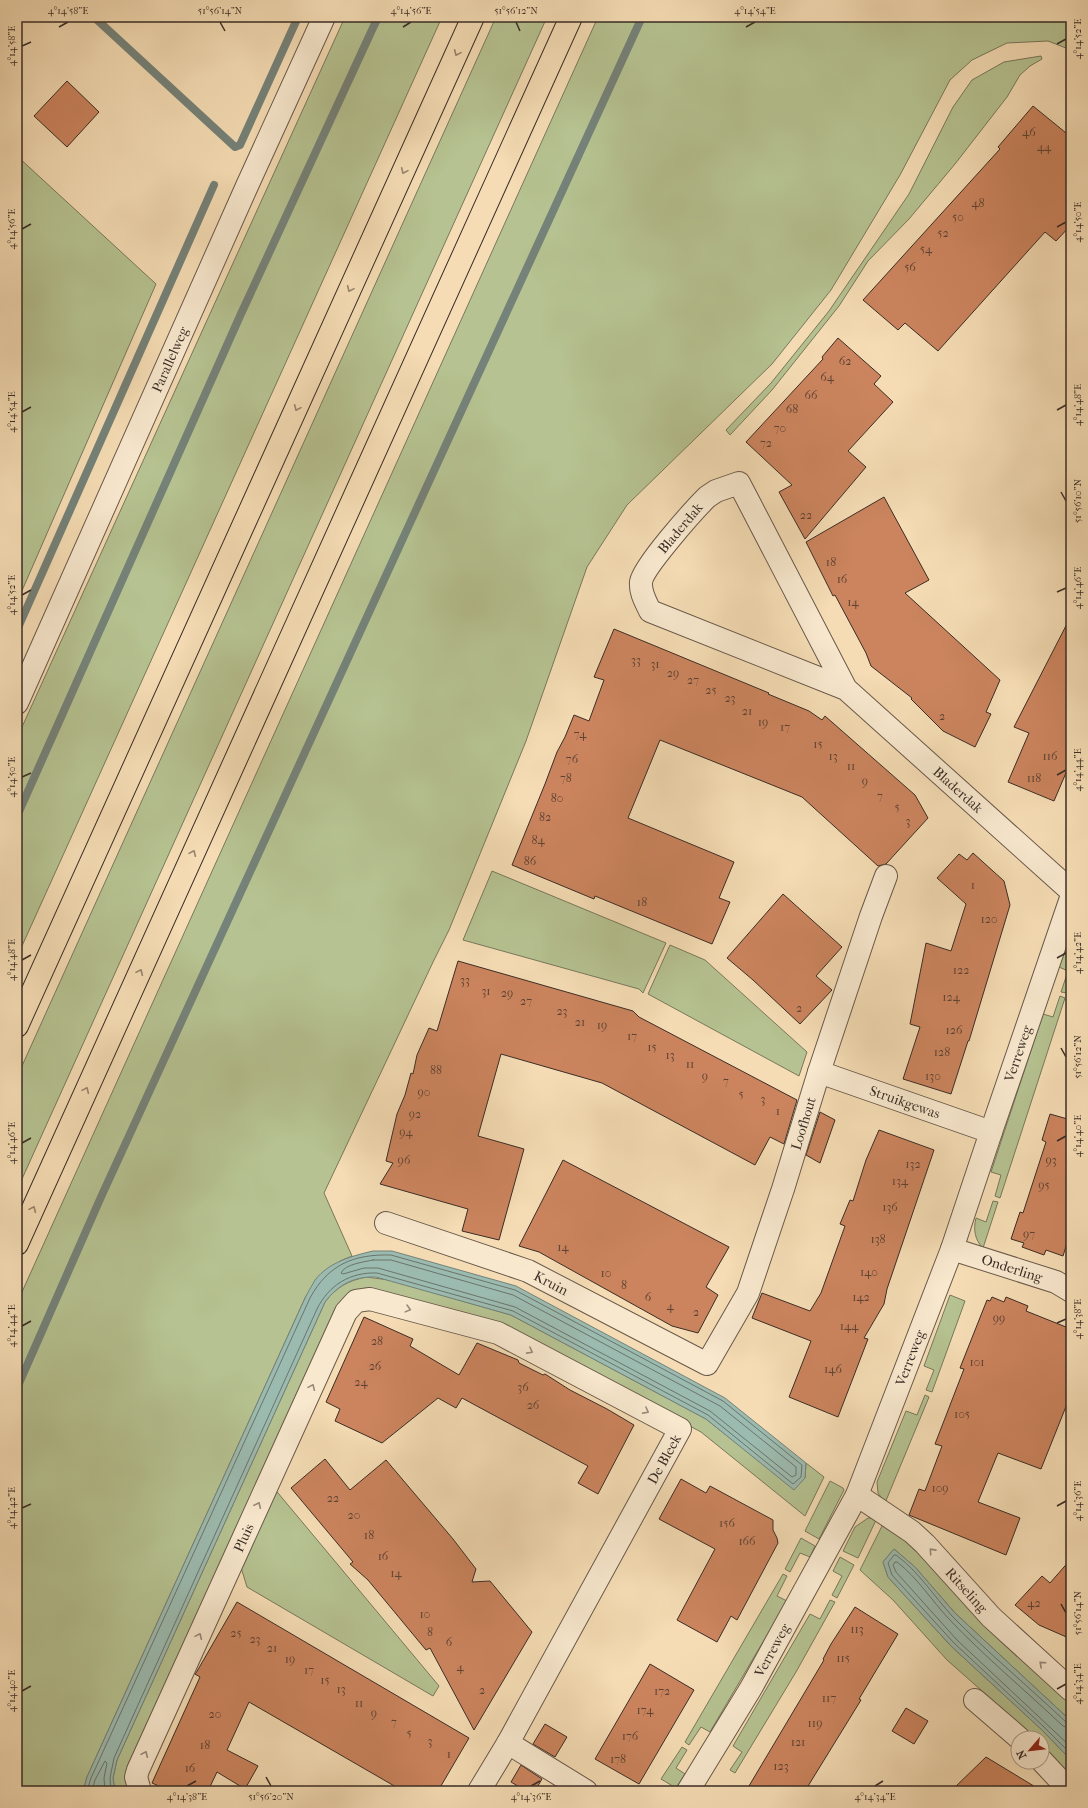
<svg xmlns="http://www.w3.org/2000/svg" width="1088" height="1808" viewBox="0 0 1088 1808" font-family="'IM FELL French Canon',serif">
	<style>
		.green { fill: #b6c291; stroke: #78785c }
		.water { fill: #9cbbb0; stroke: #758279 }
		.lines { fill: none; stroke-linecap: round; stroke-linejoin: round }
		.shore { stroke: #6b746b; stroke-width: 1 }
		.stream { stroke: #758279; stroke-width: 8 }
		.building { fill: #cb845e; stroke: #3a2d26 }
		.street-casing { stroke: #69594a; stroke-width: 24 }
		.highway-casing { stroke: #3a2d26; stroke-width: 24 }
		.street { stroke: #f8e8ce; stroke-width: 22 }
		.highway { stroke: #f5dcb4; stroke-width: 22 }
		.oneway { stroke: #98846d }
		.oneway2 { stroke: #998a7a }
		.ticks { fill: none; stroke: #3a2d26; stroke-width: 1.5 }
		.labels { text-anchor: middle; stroke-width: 3; stroke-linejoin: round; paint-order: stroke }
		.number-label { font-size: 12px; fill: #5e4334 }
		.street-label { font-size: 14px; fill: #3a2d26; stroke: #f8e8ce }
		.neatline { fill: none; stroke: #3a2d26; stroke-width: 1.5 }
		.ticks-label { font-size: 10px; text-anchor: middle; fill: #3a2d26 }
	</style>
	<rect width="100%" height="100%" fill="#f5dcb4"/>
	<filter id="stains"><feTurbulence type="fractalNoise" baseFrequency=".005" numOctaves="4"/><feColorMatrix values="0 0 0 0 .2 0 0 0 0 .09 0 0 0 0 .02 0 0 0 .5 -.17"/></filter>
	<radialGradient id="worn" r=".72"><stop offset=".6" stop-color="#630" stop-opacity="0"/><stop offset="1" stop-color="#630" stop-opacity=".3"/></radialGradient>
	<!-- green -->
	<g class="green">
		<path d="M345,17h97l-425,940v-219z"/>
		<path d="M496,17h51l-530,1173v-113z"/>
		<path d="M598,17h473v33l-23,-9 -41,2 -35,17 -22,20 -50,95 -69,115 -59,74 -145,141 -40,62 -61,174 -77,189 -15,30 -110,233 28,63 -12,5 -34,35 -219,481 -4,14h-66v-488z"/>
		<path d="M1041,56l1,3 -12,7 -10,9 -13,22 -52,67 -46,55 -41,42 -29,45 -67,84 -42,45 -4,-5 45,-47 58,-72 80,-117 44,-87 19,-27 32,-18z"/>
		<path d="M17,156l139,128 -139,318z"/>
		<path d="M492,871l174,72 -23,50 -4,-4 -176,-49z"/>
		<path d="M670,945l35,15 102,92 -8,24 -151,-82z"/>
		<path d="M1063,952l8,2v27l-4,12 -6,-1 7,-21 -9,-4z"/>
		<path d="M1060,996l5,2 -65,200 -5,-2 6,-21 -10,-3 52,-158 10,3z"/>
		<path d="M993,1201l5,1 -15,46c-8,-8 -10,-18 -7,-30l10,4z"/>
		<path d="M366,1277l23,3 122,35 195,104 88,70 11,-11 1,-15 18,14 -19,39 -104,-84 -177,-94 -164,-47 -233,493 1,7h-13l-2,-13 4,-18 208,-458c11,-15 23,-21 41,-25z"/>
		<path d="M950,1295l15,6 -33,91 -6,-2 8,-20 -10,-4z"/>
		<path d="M925,1395l4,2 -44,106 -7,-10 -1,-11 29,-71 11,4z"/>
		<path d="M830,1481l13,7 1,2 -25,49 -14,-8z"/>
		<path d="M273,1487l166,199 -6,10 -186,-109 -8,-26z"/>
		<path d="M868,1518h9l-19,40 -15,-7 12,-24z"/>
		<path d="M885,1520l186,182v19l-116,-108 -40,-46 -21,-18 -11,13 5,15 63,69 91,84 29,30v18l-29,-33v-7h-7l-88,-78 -54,-60 -33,-30z"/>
		<path d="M801,1538l14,8 -5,11 -10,-4 -10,19 -5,-3z"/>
		<path d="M840,1557l14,8 -17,33 -5,-3 10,-19 -9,-5z"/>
		<path d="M783,1574l4,2 -10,20 10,5 -77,131 -9,-5 -12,18 -4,-3z"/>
		<path d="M830,1600l5,2 -39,70 -61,101 -5,-3 12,-18 -9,-6 77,-132 10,5z"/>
		<path d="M682,1747l5,3 -11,18 9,6 -9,14 -15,-9z"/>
	</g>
	<!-- water -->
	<g class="water">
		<path d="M373,1251h19l124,35 209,112 81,65 -1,15 -11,12 -88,-71 -195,-104 -135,-38c-22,-1 -38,8 -51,25l-208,458 -4,18 2,13h-32l4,-14 219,-481c3,-5 6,-11 9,-16 14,-18 37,-24 58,-29z"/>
		<path d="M894,1549l21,18 40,46 116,108v39l-29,-30 -91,-84 -63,-69 -5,-15z"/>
	</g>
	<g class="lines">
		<!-- shore -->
		<g class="shore">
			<path d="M373,1260h18l122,35 207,111 76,61v8l-4,2 -82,-66 -195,-104 -137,-39h-14l-21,6 -2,-1c4,-9 23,-11 32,-13z"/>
			<path d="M1071,1724l-4,-1c-38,-36 -79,-70 -115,-107 -18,-20 -34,-45 -56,-61h-2l-6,8 4,12 62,68 90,84 27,27"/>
			<path d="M1071,1729l-8,-3c-37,-35 -78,-69 -114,-107 -17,-18 -32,-42 -52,-57h-2l-2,3 3,7 61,68 114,107"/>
			<path d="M87,1791l4,-13 219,-480c18,-33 43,-44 81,-43l124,35 208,111 79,64 -1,12 -8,7 -85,-69 -195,-104 -136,-38c-27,-1 -48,12 -60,36l-203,449 -4,20 1,13"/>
			<path d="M92,1791l3,-11 10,-19 2,2 -3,15 1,13"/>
		</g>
		<!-- stream -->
		<g class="stream">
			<path d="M94,17l141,130 5,-2 58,-128"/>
			<path d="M17,630l197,-445"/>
			<path d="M17,816l223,-500 138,-299"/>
			<path d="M17,1388l84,-191 541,-1180"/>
		</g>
	</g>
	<!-- building -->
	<g class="building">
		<path d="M67,81l32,31 -32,35 -33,-31z"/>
		<path d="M1033,106l38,31v88l-15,16 -11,-9 -107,119 -33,-28 -7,7 -35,-30 137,-151 -2,-2z"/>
		<path d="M838,338l43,38 -7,8 19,18 -45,49 18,16 -61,72 -26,-47 13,-7 -46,-43 77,-83 -1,-2z"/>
		<path d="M884,497l45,83 -24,13 95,87 -14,32 5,2 -16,33 -32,-16 -32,-32 1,-1 -41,-32 -5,-13 -31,-58 -2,1 -27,-54z"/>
		<path d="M1071,616v145l-17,40 -46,-19 21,-49 -15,-6z"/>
		<path d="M614,629l155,64 -1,1 41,17 13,9 3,-4 90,79 13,23 -42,46 -8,2 -76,-69 -142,-57 -32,78 106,44 -15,36 11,4 -18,42 -117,-48 -1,3 -82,-34 33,-81 12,-32 8,-15 9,-22 15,6 15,-41 -10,-3z"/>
		<path d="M973,853l31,28 6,24 -41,136h-1l-17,53 -48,-15 17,-52 -10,-3 16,-81 25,8 15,-47 -29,-26 22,-24 8,6z"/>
		<path d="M783,894l59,53 -26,29 16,14 -32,34 -47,-44 -26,-22z"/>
		<path d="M458,961l175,50 6,6 158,83 -13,44 -14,-7 -15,28 -153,-82 -101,-29 -23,82 46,13 -25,91 -37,-9 6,-22 -88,-25 13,-21 -7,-2 11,-47 8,-19 6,-22 2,1 4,-19 12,-27 8,3z"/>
		<path d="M820,1112l15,8 -15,43 -14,-8z"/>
		<path d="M1050,1114l21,6v110l-8,26 -17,-6 -2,5 -22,-8 2,-4 -13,-4 9,-27 3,1 23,-71 -4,-2z"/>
		<path d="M879,1130l55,20 -47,139 -3,15 -20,34 4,1 -30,78 -49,-20 22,-56 -59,-23 10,-25 48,18 11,-18 24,-67 -5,-2 10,-24 3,1 13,-41z"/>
		<path d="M563,1160l166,87 -23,40 12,8 -20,38 -26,-7 -133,-74 -20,-6z"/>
		<path d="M992,1297l12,5 2,-5 22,9 -2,5 45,18v65l-30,75 -43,-16 -20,49 42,16 -14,37 -97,-40 10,-26 6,2 17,-45 -7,-2 29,-75 -4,-1 27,-68 3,1z"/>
		<path d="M364,1317l49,22 -3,7 49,29 18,-32 41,17 1,3 24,12 2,-1 25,16 37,19 27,16 -36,69 -20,-11 10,-17 -126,-68 -6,10 -18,-10 -56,45 -47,-22 5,-12 -14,-7z"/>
		<path d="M325,1459l25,31 36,-30 67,79 23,30 -4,13 18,-1 42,51 -58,98 -44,-82 -4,2 -58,-70 -18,-16 3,-2 -62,-74z"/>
		<path d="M681,1479l25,14 4,-7 63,34v10l4,8 1,5 -41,77 -6,-4 -14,26 -40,-22 38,-71 -56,-30z"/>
		<path d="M1071,1559v80l-32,-14 -24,-20 27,-29 8,7z"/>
		<path d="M237,1602l232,136 -31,53h-35l-154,-89 -22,48 31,16 -13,23 -28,-17 -9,19h-38l-18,-8 48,-106 -5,-3 1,-1z"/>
		<path d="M855,1607l43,27 -39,65 2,1 -56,91h-59l78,-131 -1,-1 8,-15z"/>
		<path d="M650,1664l44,26 -55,94 -44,-25z"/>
		<path d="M906,1708l22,13 -14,23 -22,-13z"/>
		<path d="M545,1724l22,13 -12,20 -22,-13z"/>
		<path d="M986,1757l56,34h-91z"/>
		<path d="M521,1765l21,14 -7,12h-9l-15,-9z"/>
	</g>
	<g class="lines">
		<defs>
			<g id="street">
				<path id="s1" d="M846,689l-107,-206 -23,8 -9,6c-13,13 -64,70 -66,85 -1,11 5,20 9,29l196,78 225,202"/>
				<path id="s2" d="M17,703l230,-517 77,-169"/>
				<path id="s3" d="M819,1072l172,60"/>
				<path id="s4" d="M386,1223l142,48 179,93 41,-71 35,-104 36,-117 52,-156 15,-40"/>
				<path id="s5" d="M952,1249l104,33 15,9"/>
				<path id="s6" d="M857,1495l55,37 13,12 66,73 80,73"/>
				<path d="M975,1700l44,38"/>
				<path d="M508,1743l78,48"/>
				<path d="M1042,1761l28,30"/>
				<path id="s7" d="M140,1791l-4,-14 2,-7 208,-458 10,-11 14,-2 128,34 182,96 -172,314 -29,48"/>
				<path id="s8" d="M688,1791l63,-103 106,-193 95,-246 39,-117 80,-234"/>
			</g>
			<g id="highway">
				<path d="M17,1026l456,-1009"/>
				<path d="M17,1244l554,-1227"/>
			</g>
		</defs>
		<!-- street casing -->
		<use href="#street" class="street-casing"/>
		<!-- highway casing -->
		<use href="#highway" class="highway-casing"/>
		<!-- street -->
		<use href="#street" class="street"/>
		<!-- highway -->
		<use href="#highway" class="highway"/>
	</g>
	<!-- one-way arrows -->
	<defs><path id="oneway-chevron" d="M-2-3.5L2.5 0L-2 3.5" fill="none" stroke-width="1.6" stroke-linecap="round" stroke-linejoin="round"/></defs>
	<g class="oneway">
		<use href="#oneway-chevron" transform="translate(457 53) rotate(114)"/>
		<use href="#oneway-chevron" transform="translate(404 171) rotate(114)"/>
		<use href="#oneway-chevron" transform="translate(350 289) rotate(114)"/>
		<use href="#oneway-chevron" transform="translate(297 408) rotate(114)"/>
		<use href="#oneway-chevron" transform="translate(193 853) rotate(-66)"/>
		<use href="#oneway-chevron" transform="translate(140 972) rotate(-66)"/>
		<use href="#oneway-chevron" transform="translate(86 1090) rotate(-66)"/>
		<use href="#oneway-chevron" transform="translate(33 1209) rotate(-66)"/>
	</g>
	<g class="oneway2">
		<use href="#oneway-chevron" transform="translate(408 1309) rotate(15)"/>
		<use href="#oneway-chevron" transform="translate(530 1351) rotate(28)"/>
		<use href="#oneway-chevron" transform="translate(312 1387) rotate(-66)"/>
		<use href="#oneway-chevron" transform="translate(646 1411) rotate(28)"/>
		<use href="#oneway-chevron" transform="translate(258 1505) rotate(-65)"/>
		<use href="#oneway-chevron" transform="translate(932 1551) rotate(-132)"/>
		<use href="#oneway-chevron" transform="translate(199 1636) rotate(-66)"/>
		<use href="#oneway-chevron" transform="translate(1042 1664) rotate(-138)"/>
		<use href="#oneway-chevron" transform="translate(145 1754) rotate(-66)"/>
	</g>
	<!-- ticks -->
	<path class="ticks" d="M220,22l5,9M516,22l4,9M59,27l9,-5M403,27l8,-5M746,27l9,-5M1057,44l9,-5M22,46l9,-4M1057,227l9,-5M22,229l9,-5M1057,410l9,-5M22,412l9,-5M1061,492l5,9M1057,592l9,-4M22,595l9,-5M1057,775l9,-5M22,777l9,-4M1057,958l9,-5M22,960l9,-5M1061,1048l5,9M1057,1141l9,-5M22,1143l9,-5M1057,1323l9,-4M22,1326l9,-5M1057,1506l9,-5M22,1508l9,-4M1061,1604l5,9M1057,1689l9,-5M22,1691l9,-5M266,1777l5,9M187,1786l9,-5M531,1786l9,-5M875,1786l8,-5"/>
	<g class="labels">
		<!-- number labels -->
		<g class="number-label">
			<text x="1029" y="136">46</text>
			<text x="1044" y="151">44</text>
			<text x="978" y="207">48</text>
			<text x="958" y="221">50</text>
			<text x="943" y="237">52</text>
			<text x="926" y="253">54</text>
			<text x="910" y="271">56</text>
			<text x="845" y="365">62</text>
			<text x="827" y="381">64</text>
			<text x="811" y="399">66</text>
			<text x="792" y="413">68</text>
			<text x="780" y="432">70</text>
			<text x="766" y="447">72</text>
			<text x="806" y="519">22</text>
			<text x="831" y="566">18</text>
			<text x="842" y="583">16</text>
			<text x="853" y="606">14</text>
			<text x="636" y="664">33</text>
			<text x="655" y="668">31</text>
			<text x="673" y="677">29</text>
			<text x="693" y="684">27</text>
			<text x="711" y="694">25</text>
			<text x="730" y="702">23</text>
			<text x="747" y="715">21</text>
			<text x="942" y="720">2</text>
			<text x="763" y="726">19</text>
			<text x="785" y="731">17</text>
			<text x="580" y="738">74</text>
			<text x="818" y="748">15</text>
			<text x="833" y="760">13</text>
			<text x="1050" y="760">116</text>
			<text x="572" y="763">76</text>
			<text x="851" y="770">11</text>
			<text x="566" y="782">78</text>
			<text x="1034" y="782">118</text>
			<text x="865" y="785">9</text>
			<text x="880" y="800">7</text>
			<text x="557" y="802">80</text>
			<text x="897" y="811">5</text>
			<text x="545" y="821">82</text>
			<text x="908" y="825">3</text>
			<text x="538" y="844">84</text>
			<text x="530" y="865">86</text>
			<text x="973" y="889">1</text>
			<text x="642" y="906">18</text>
			<text x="989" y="923">120</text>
			<text x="961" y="974">122</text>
			<text x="465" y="984">33</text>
			<text x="486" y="995">31</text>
			<text x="507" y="997">29</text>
			<text x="951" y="1001">124</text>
			<text x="526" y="1005">27</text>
			<text x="799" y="1012">2</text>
			<text x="562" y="1015">23</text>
			<text x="580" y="1026">21</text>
			<text x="602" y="1029">19</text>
			<text x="954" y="1034">126</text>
			<text x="632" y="1040">17</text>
			<text x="652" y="1051">15</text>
			<text x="942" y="1056">128</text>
			<text x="670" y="1059">13</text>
			<text x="690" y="1068">11</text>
			<text x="436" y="1074">88</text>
			<text x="705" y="1080">9</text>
			<text x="933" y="1080">130</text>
			<text x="726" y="1085">7</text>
			<text x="424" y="1096">90</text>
			<text x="741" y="1098">5</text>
			<text x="763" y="1103">3</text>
			<text x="778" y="1115">1</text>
			<text x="415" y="1118">92</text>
			<text x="406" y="1136">94</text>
			<text x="404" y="1164">96</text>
			<text x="1051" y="1164">93</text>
			<text x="913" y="1168">132</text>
			<text x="900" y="1185">134</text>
			<text x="1044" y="1189">95</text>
			<text x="890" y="1211">136</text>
			<text x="1029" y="1238">97</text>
			<text x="878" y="1243">138</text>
			<text x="563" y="1251">14</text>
			<text x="869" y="1276">140</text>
			<text x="606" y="1277">10</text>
			<text x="624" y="1289">8</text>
			<text x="648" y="1301">6</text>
			<text x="861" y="1301">142</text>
			<text x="670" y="1310">4</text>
			<text x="696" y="1316">2</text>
			<text x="999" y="1322">99</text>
			<text x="849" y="1330">144</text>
			<text x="377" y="1345">28</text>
			<text x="977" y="1366">101</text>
			<text x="375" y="1370">26</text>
			<text x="833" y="1373">146</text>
			<text x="361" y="1386">24</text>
			<text x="523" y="1391">36</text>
			<text x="533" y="1409">26</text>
			<text x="962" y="1418">105</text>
			<text x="940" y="1492">109</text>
			<text x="333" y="1502">22</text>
			<text x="354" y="1519">20</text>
			<text x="727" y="1527">156</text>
			<text x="369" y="1539">18</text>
			<text x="747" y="1545">166</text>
			<text x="383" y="1560">16</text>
			<text x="396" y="1577">14</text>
			<text x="1034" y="1607">42</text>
			<text x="425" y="1618">10</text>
			<text x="857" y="1633">113</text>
			<text x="430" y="1636">8</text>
			<text x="236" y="1637">25</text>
			<text x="255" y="1643">23</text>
			<text x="449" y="1646">6</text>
			<text x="272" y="1652">21</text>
			<text x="843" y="1662">115</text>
			<text x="290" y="1663">19</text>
			<text x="460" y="1671">4</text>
			<text x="309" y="1674">17</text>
			<text x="325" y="1684">15</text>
			<text x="341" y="1693">13</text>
			<text x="482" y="1694">2</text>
			<text x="662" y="1695">172</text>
			<text x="829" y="1702">117</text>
			<text x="359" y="1707">11</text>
			<text x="645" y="1714">174</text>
			<text x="374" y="1717">9</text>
			<text x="215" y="1718">20</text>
			<text x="394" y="1726">7</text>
			<text x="815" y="1727">119</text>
			<text x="409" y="1737">5</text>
			<text x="630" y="1740">176</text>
			<text x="430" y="1745">3</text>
			<text x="798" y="1746">121</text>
			<text x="205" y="1749">18</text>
			<text x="449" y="1758">1</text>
			<text x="618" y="1763">178</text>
			<text x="781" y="1770">123</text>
			<text x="190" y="1772">16</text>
		</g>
		<!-- street labels -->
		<g class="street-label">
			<text dy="5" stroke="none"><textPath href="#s2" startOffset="376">Parallelweg</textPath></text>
			<text transform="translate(680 528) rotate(-50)" y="5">Bladerdak</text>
			<text dy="5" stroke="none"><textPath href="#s1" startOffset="768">Bladerdak</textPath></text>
			<text dy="5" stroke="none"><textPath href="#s8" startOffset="811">Verreweg</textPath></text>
			<text dy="5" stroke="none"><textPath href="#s3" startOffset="91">Struikgewas</textPath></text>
			<text dy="5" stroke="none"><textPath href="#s4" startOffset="612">Loofhout</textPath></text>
			<text dy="5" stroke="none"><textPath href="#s5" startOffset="63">Onderling</textPath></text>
			<text dy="5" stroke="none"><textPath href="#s4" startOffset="176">Kruin</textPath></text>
			<text dy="5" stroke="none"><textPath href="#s8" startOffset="488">Verreweg</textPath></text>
			<text transform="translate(664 1459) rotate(-61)" y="5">De Bleek</text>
			<text dy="5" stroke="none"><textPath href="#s7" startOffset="277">Pluis</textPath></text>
			<text dy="5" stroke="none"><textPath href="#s6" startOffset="146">Ritseling</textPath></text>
			<text dy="5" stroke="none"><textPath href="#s8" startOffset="164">Verreweg</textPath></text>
		</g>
	</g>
	<!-- margin -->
	<rect width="1088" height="1808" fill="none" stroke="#f5dcb4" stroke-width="44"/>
	<!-- north arrow -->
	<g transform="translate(1030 1750) rotate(242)"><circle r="19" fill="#f8e8ce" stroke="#ac9d8b"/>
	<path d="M0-3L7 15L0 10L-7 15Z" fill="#8f2418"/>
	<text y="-6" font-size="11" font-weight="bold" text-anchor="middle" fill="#3a2d26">N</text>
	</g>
	<rect x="22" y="22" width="1044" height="1764" class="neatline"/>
	<g class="ticks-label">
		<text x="68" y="14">4°14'58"E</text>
		<text x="220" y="14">51°56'14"N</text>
		<text x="411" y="14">4°14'56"E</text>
		<text x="516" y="14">51°56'12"N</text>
		<text x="755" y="14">4°14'54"E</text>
		<text transform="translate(1077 39) rotate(-90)" y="4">4°14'52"E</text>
		<text transform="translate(11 46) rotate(-90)" y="4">4°14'58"E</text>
		<text transform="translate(1077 222) rotate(-90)" y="4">4°14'50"E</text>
		<text transform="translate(11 229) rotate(-90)" y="4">4°14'56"E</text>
		<text transform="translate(1077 405) rotate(-90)" y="4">4°14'48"E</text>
		<text transform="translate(11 412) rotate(-90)" y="4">4°14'54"E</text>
		<text transform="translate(1077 501) rotate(-90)" y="4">51°56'10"N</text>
		<text transform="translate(1077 588) rotate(-90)" y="4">4°14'46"E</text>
		<text transform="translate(11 595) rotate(-90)" y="4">4°14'52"E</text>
		<text transform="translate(1077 770) rotate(-90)" y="4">4°14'44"E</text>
		<text transform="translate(11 777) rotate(-90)" y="4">4°14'50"E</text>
		<text transform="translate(1077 953) rotate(-90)" y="4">4°14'42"E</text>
		<text transform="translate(11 960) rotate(-90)" y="4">4°14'48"E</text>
		<text transform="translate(1077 1057) rotate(-90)" y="4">51°56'12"N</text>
		<text transform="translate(1077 1136) rotate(-90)" y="4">4°14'40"E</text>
		<text transform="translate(11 1143) rotate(-90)" y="4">4°14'46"E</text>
		<text transform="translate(1077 1319) rotate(-90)" y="4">4°14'38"E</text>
		<text transform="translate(11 1326) rotate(-90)" y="4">4°14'44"E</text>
		<text transform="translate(1077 1501) rotate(-90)" y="4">4°14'36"E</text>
		<text transform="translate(11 1508) rotate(-90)" y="4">4°14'42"E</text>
		<text transform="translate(1077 1613) rotate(-90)" y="4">51°56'14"N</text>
		<text transform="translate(1077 1684) rotate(-90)" y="4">4°14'34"E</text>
		<text transform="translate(11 1691) rotate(-90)" y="4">4°14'40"E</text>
		<text x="187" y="1800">4°14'38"E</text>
		<text x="271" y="1800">51°56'20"N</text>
		<text x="531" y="1800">4°14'36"E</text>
		<text x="875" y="1800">4°14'34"E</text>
	</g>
	<rect width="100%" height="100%" filter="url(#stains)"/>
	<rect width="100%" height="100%" fill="url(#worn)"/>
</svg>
